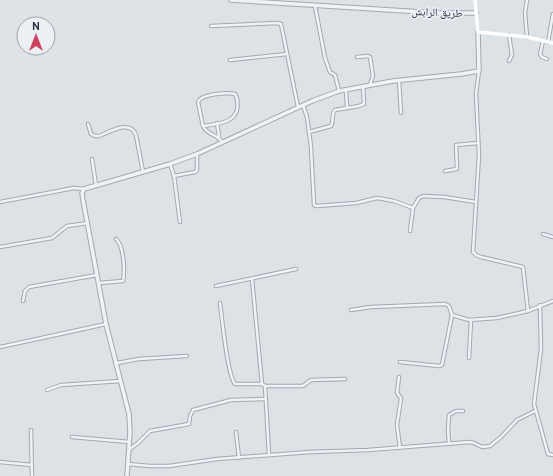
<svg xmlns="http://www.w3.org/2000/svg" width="553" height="476" viewBox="0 0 553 476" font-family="Overpass,'Noto Naskh Arabic',sans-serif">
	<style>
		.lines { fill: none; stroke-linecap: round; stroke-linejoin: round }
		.minor-casing { stroke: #a2a9b1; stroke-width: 4.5 }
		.tertiary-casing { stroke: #a2a9b1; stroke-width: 5.5 }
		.minor { stroke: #f0f2f6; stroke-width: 2.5 }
		.tertiary { stroke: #f0f2f6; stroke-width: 3.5 }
		.secondary { stroke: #fff; stroke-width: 3.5 }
		.labels { text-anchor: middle; stroke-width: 3.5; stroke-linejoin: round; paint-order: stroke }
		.street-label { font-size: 11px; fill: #26303e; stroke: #ecf0f5 }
	</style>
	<rect width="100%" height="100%" fill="#dde2e7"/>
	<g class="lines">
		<defs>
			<g id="minor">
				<path d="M315,6l10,52 5,14 5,3 4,16"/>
				<path d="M211,26l66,-3 4,1 17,83"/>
				<path d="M527,37l-2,-24 2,-13"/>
				<path d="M543,41l-3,13 2,3 5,2"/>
				<path d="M548,42l5,-28"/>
				<path d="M357,57l11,-1 2,1 3,19 -3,8"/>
				<path d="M230,60l57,-6"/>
				<path d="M509,61l3,-6 -3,-20"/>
				<path d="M479,71l-3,23 3,61 -6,97 3,3 5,2 42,10 5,44"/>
				<path d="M399,81l2,32"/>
				<path d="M346,90l1,17"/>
				<path d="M303,105l4,12 4,30 3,58 3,1 39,-3 21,-5 17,3 19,7"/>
				<path d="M217,123l2,14"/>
				<path d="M88,124l3,10 4,2h4c11,-4 31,-17 37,-1l7,37"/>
				<path d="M203,126c12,-2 30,-2 34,-16 1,-5 1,-11 -2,-16 -8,-2 -34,0 -37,8l5,24c4,9 14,8 19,16"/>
				<path d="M309,132l22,-6c3,-5 0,-12 4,-16l24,-4 5,-2 -1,-18"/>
				<path d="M92,159l4,26"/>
				<path d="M170,164l4,12"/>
				<path d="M445,171l12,-2 -1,-24 22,-2"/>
				<path d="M0,202l74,-14 10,1"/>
				<path d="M180,222l-6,-46 21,-4 2,-2v-16"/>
				<path d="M410,231l3,-23 6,-10 4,-2 21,1 32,5"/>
				<path d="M543,234l10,3"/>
				<path d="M0,247l52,-9 15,-12 21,-3"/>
				<path d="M99,283l24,-2c2,-10 1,-35 -7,-42"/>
				<path d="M216,286l80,-17"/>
				<path d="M23,301l2,-10 4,-4 68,-12"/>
				<path d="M220,303c2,14 7,72 15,81h27l-10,-105"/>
				<path d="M540,305l1,44 -7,55 14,50 5,1"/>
				<path d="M351,310l20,-3 74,-3 4,2 3,9"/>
				<path d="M0,347l106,-23"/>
				<path d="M469,358l2,-38"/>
				<path d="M400,362l39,4 3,-1 10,-50 17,5 28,-2 31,-7 25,-10"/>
				<path d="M117,363l22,-4 48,-3"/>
				<path d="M399,377l-2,16 4,5 -4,27 3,23"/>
				<path d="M262,384l3,2h38l8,-6 34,-1"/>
				<path d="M265,386l4,69"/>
				<path d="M47,390l14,-5 60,-4"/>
				<path d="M31,430l1,46"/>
				<path d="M236,432l3,26"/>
				<path d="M72,437l58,5"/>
				<path d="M449,444l-1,-14 1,-15 7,-4h7"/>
				<path d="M130,449l8,-6 12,-12 39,-7 1,-8 3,-6 38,-10 35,-1"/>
				<path d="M0,462l32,3"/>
				<path d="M128,464l22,2h19l48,-7 93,-7 58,-2 102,-8 4,1 8,4 8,-1 11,-9 16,-17 18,-9"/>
			</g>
			<g id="tertiary">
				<path d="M231,0l207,13h38"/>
				<path d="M127,476l3,-44 -1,-18 -23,-90 -23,-124 -1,-7 2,-4 86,-25 27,-10 115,-53 27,-10 54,-10 68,-7 18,-3 -1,-39"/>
			</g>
		</defs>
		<!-- minor casing -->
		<use href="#minor" class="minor-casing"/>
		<!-- tertiary casing -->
		<use href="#tertiary" class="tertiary-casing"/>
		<!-- minor -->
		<use href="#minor" class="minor"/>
		<!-- tertiary -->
		<use href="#tertiary" class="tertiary"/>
		<!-- secondary -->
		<path class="secondary" d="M475,0l3,32 49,5 26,6"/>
	</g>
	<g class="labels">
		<!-- street labels -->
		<g class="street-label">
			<text transform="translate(437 12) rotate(2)" y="4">طريق الرابش</text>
		</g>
	</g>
	<!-- north arrow -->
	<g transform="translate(36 36)"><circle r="19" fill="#ecf0f5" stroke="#9da3ac"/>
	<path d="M0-3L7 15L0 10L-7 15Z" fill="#d13d5a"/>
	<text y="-6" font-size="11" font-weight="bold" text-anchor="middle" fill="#26303e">N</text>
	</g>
</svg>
